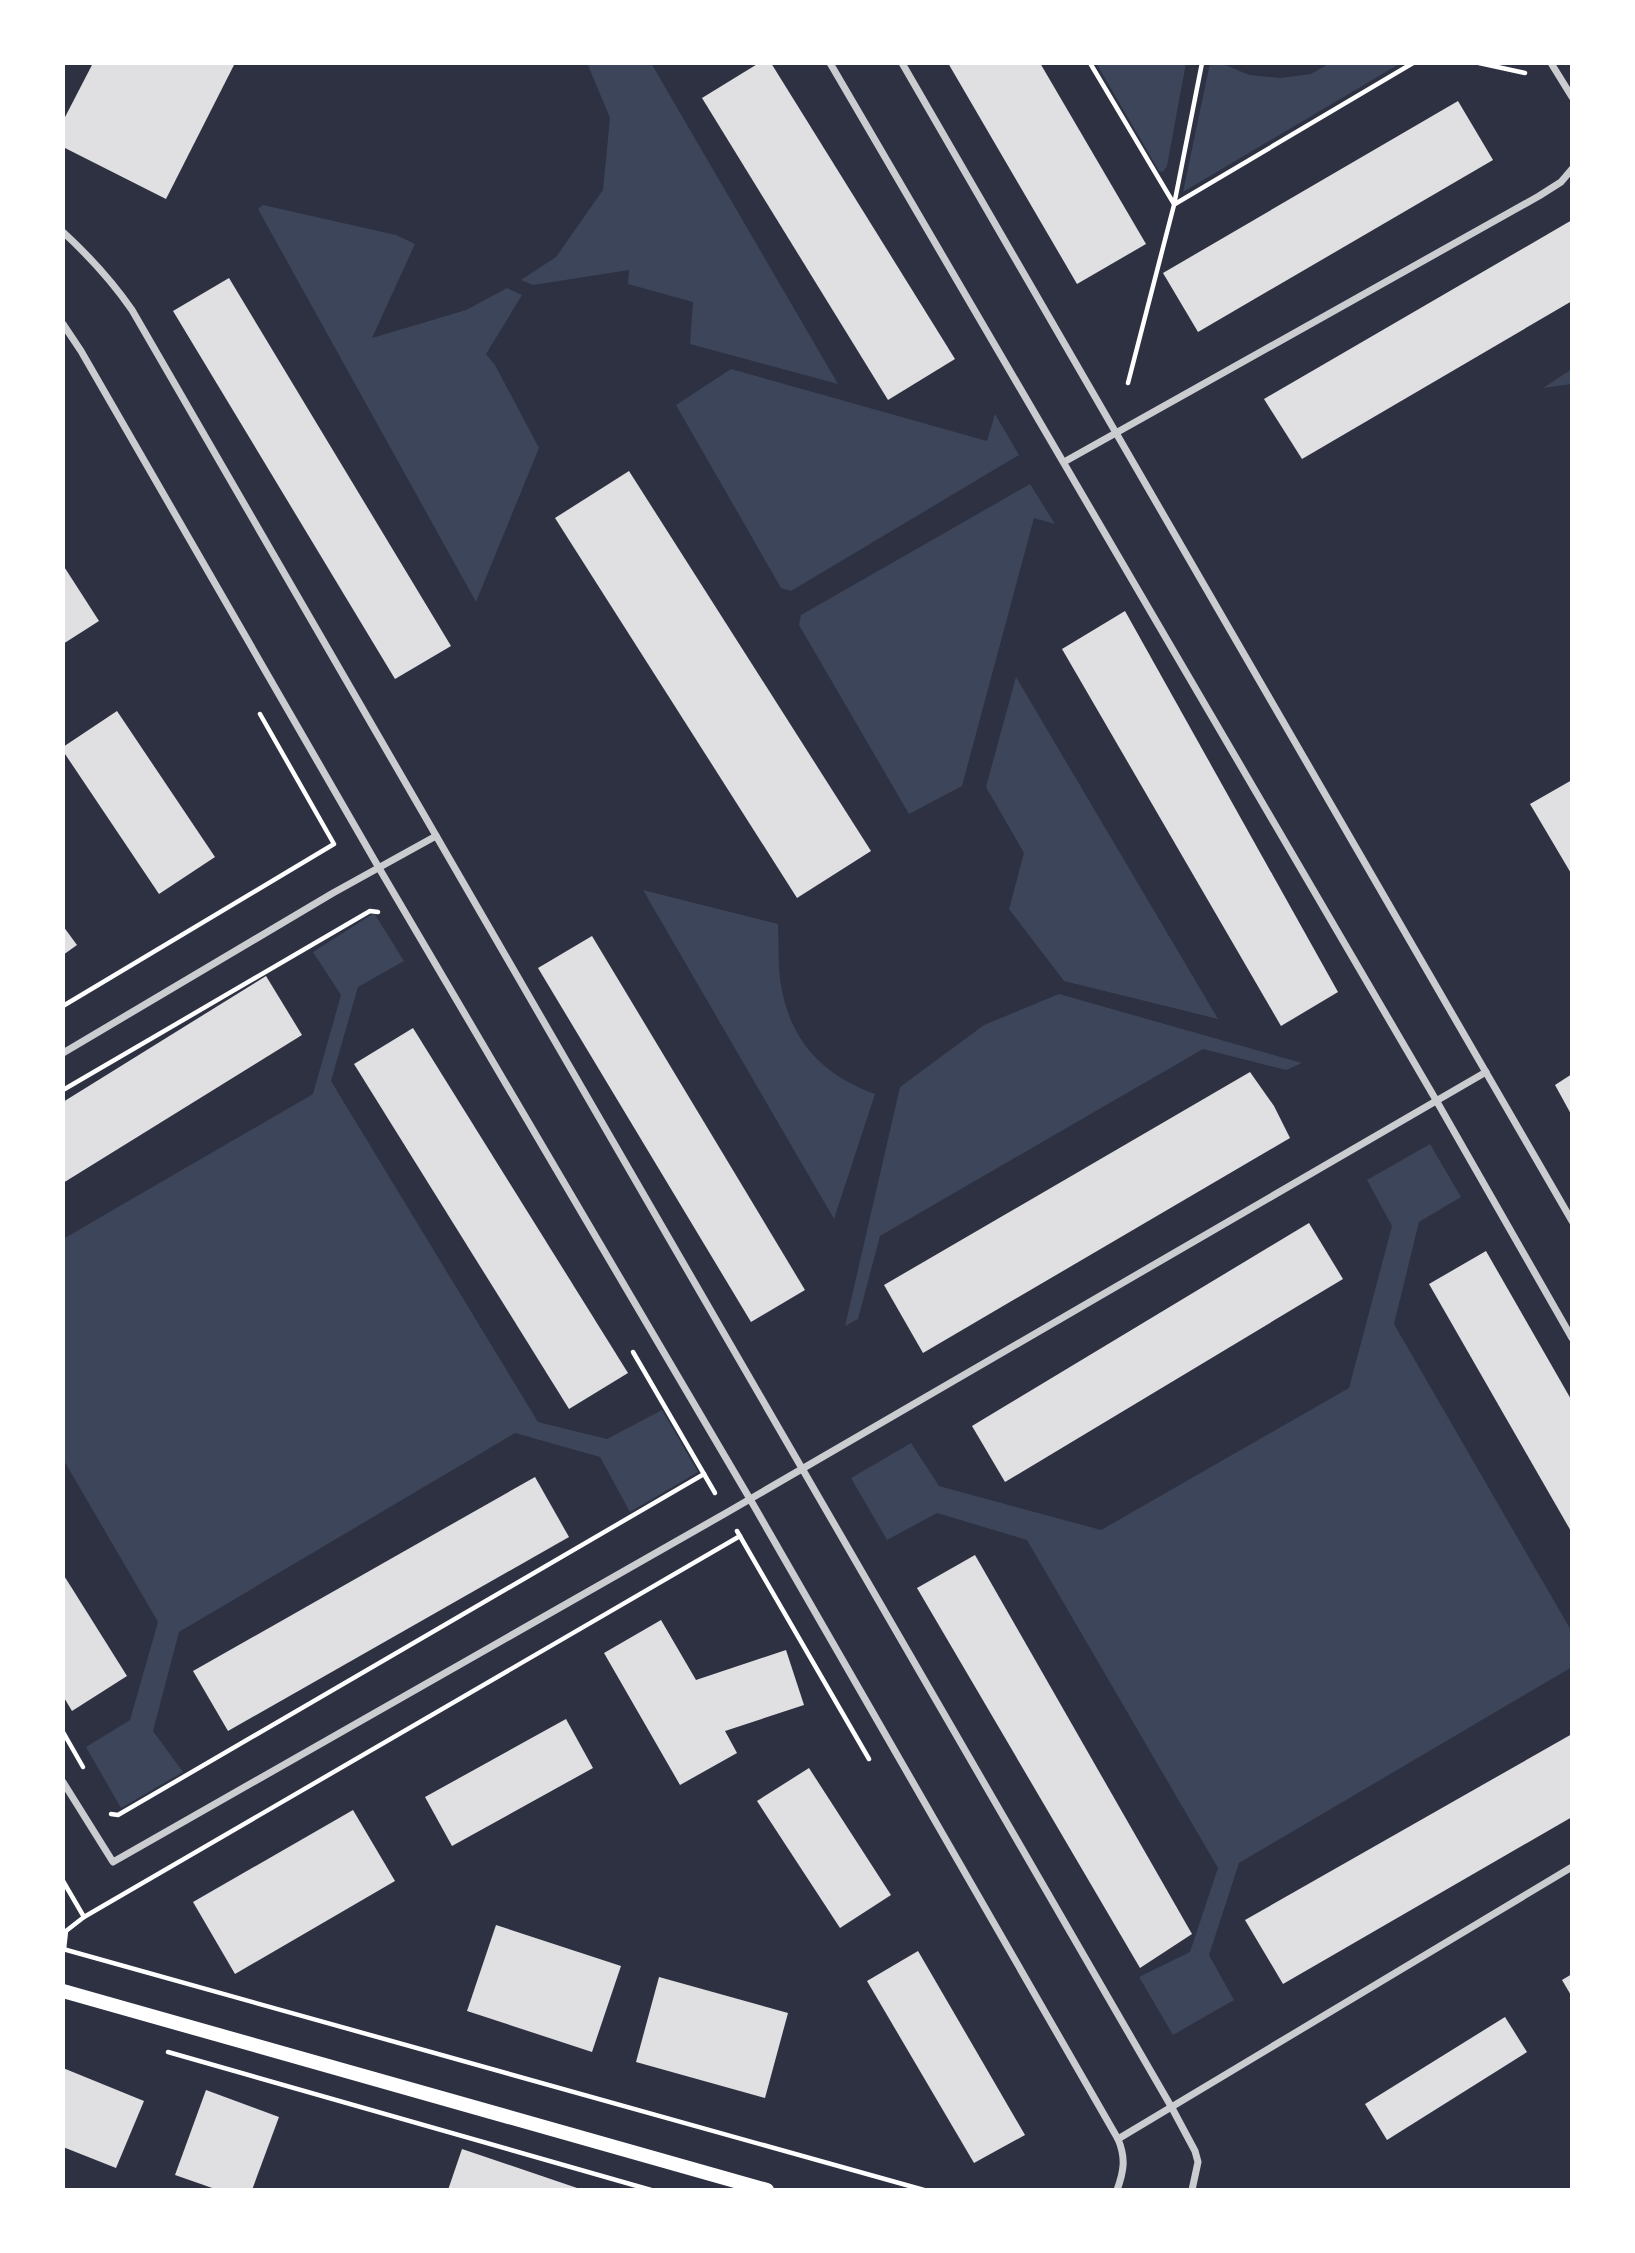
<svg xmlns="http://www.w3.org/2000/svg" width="1635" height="2253" viewBox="0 0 1635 2253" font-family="'Varela Round',sans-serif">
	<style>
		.green { fill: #3c4559 }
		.building { fill: #e0e0e3 }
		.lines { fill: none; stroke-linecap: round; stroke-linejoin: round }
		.path { stroke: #fff; stroke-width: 4.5 }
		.minor { stroke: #caccd0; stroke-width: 7 }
		.secondary { stroke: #fff; stroke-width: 14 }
	</style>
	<rect width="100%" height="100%" fill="#2d3142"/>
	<!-- green -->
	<g class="green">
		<path d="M587,63h64l187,321 -148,-40 3,-42 -65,-18 1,-14 -96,15 -12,-5 35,-23 47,-67 7,-72z"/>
		<path d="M1096,63h90l-19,103 -4,6 -4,-1z"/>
		<path d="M1210,63h11l28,12 31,3 31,-4 19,-11h71l-218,129z"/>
		<path d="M263,205l133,30 19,9 -43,94 94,-28 41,-22 15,7 -36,59 9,11 44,83 -63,154 -218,-393z"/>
		<path d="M731,369l256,72 8,-27 24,41 -228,136 -10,-3 -105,-183z"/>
		<path d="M1572,369v15l-29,4z"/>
		<path d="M1030,484l25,40 -21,-6 -72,268 -53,28 -110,-189 2,-10z"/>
		<path d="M1016,677l202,342 -154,-38 -55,-72 15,-56 -38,-66z"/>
		<path d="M643,890l135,34c1,18 0,37 2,55 8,59 40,95 95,115l-41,125z"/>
		<path d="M374,913l30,48 -46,26 -27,94 207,341 69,17 55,-29 36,62 -68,40 -30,-55 -85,-24 -336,199 -26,99 30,41 -62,36 -35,-61 44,-27 28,-98 -95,-163v-220l250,-145 28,-99 -28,-43z"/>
		<path d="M1059,994l243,69 -16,7 -83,-21 -323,187 -22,83 -13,7 55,-239 84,-62z"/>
		<path d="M1430,1144l31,53 -42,25 -25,102 178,308v35l-333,196 -30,92 25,45 -61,35 -34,-58 51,-25 28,-84 -191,-328 -90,-27 -50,27 -36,-62 60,-35 28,43 162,44 248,-142 43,-162 -25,-46z"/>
	</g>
	<!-- building -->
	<g class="building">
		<path d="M93,63h142l-69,136 -103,-52v-26z"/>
		<path d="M759,63h12l184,296 -67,41 -186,-302z"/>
		<path d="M948,63h92l106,181 -69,40z"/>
		<path d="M1458,101l35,59 -295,172 -35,-59z"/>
		<path d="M1572,220v81l-270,158 -38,-60z"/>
		<path d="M229,278l222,368 -56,33 -222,-368z"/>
		<path d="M629,471l242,380 -74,47 -242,-380z"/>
		<path d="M63,565l36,56 -36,23z"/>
		<path d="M1125,611l213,381 -57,34 -219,-377z"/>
		<path d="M117,711l98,146 -56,37 -96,-143v-4z"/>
		<path d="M1572,780v95l-42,-71z"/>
		<path d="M63,926l14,19 -14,10z"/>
		<path d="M592,936l213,354 -54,32 -213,-354z"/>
		<path d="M266,976l36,59 -239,148v-81z"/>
		<path d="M413,1028l215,345 -59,36 -215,-345z"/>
		<path d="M1250,1072l24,34 16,32 -367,215 -39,-68z"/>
		<path d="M1572,1074v42l-17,-31z"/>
		<path d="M1309,1223l34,56 -338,203 -33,-56z"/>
		<path d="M1486,1251l86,150v132l-143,-249z"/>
		<path d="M535,1477l34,60 -341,194 -35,-60z"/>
		<path d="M975,1555l217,379 -52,34 -223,-380z"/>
		<path d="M63,1574l64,102 -55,35 -9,-15z"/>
		<path d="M661,1620l35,60 90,-30 18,55 -79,26 12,22 -57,32 -76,-132z"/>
		<path d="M566,1719l27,49 -141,78 -27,-49z"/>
		<path d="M1572,1734v83l-289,167 -38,-64z"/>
		<path d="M809,1768l82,127 -51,33 -83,-127z"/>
		<path d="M353,1810l42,71 -160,93 -42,-72z"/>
		<path d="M496,1925l125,41 -29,86 -125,-41z"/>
		<path d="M918,1951l107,184 -51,28 -107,-182z"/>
		<path d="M1572,1974v23l-10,-17z"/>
		<path d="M659,1977l129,36 -23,85 -129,-36z"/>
		<path d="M1505,2017l22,35 -140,88 -22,-36z"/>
		<path d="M63,2068l81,33 -28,67 -53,-21z"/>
		<path d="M206,2090l73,27 -27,73h-34l-43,-15z"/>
		<path d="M462,2149l121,41h-135z"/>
	</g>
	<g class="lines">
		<!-- path -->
		<g class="path">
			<path d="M1090,63l84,141"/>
			<path d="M1479,63l46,10"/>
			<path d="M1175,204l238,-141"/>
			<path d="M1128,383l46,-178 28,-142"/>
			<path d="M63,1006l271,-162 -74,-130"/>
			<path d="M63,1090l307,-179 8,1"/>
			<path d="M633,1352l82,141"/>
			<path d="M737,1531l132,228"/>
			<path d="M63,1732l20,35"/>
			<path d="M111,1814l7,1 586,-341"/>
			<path d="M63,1881l21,36"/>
			<path d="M63,1949l861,241"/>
			<path d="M64,1949l2,-18 18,-14 656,-381"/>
			<path d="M168,2052l483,138"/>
		</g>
		<!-- minor -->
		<g class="minor">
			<path d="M830,63l606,1037 136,238"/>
			<path d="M902,63l670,1158"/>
			<path d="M1551,63l21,34"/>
			<path d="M63,232c26,24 49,49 69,78l1040,1798 23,43 3,11 -6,28"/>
			<path d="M63,324l18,27 298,517 371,631 368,640c8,19 6,32 -1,51"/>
			<path d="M1064,462l475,-266 22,-14 11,-13"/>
			<path d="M63,1053l270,-160 103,-57"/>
			<path d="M63,1782l50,80 613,-349 760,-441"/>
			<path d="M1118,2139l454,-272"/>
		</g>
		<!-- secondary -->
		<path class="secondary" d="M63,1991l704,199"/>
	</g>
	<!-- border -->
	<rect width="1635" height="2253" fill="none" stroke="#ffffff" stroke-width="130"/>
</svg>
